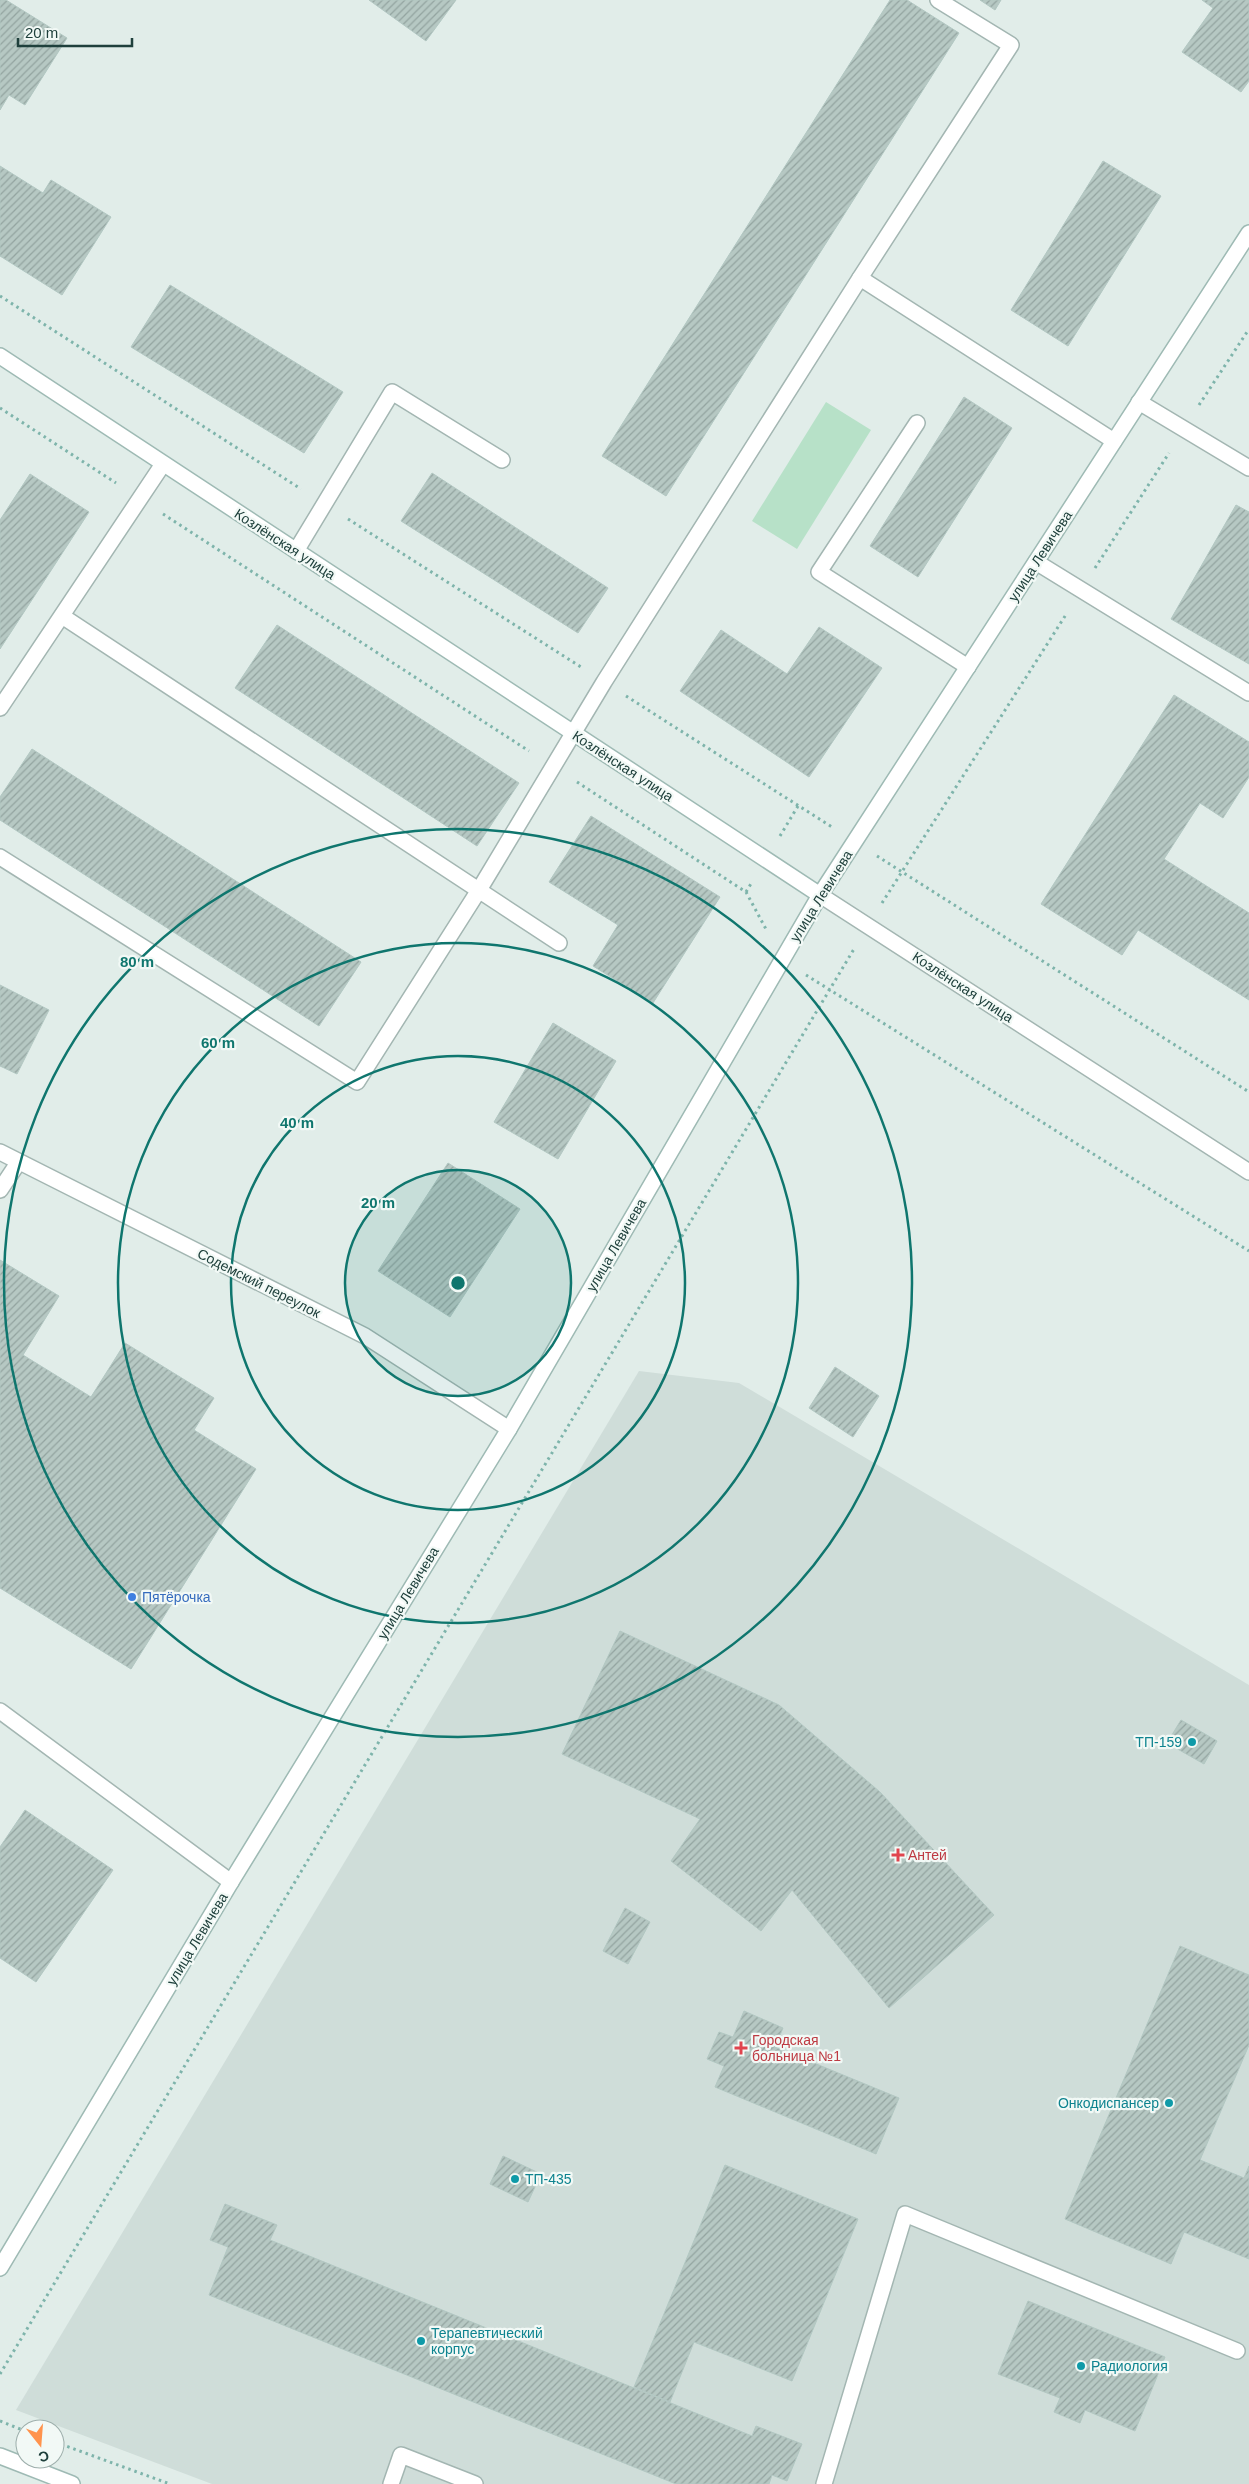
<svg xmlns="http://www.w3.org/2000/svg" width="1249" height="2484" viewBox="0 0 1249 2484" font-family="Arial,sans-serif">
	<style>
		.built { fill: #cfddd9 }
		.green { fill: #b7e1c8 }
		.building { fill: url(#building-hatch); stroke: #b2c7c2 }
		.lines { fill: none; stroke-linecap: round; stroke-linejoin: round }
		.lane-casing { stroke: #a3b6b2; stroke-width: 18 }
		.street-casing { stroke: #a3b6b2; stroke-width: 18 }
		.secondary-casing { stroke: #9ebab4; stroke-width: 18 }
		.path { stroke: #7eb4ab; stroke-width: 3; stroke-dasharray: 2.5 4; stroke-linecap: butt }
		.lane { stroke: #fff; stroke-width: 15 }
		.street { stroke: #fff; stroke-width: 15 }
		.secondary { stroke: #fff; stroke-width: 15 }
		.ring { fill: none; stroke: #0f766e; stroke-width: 2.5 }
		.shop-dot { fill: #3f7fe0; stroke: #f2f9f6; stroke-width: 2 }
		.culture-dot { fill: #0f9aa8; stroke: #f2f9f6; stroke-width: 2 }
		.health-dot { fill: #e0444e; stroke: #f2f9f6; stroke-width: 2 }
		.labels { text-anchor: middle; stroke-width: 4.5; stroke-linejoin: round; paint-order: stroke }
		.street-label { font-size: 14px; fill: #1f403c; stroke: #f2f9f6 }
		.shop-label { font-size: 14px; fill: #366cbe; stroke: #f2f9f6; text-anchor: start }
		.culture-label { font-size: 14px; fill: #0d838f; stroke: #f2f9f6; text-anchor: start }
		.health-label { font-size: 14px; fill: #be3a42; stroke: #f2f9f6; text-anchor: start }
		.centre { fill: #0f766e; stroke: #f2f9f6; stroke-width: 2.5 }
		.ring-label { font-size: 15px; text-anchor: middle; font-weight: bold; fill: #0f766e; stroke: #f2f9f6; stroke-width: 4.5; stroke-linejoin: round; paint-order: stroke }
	</style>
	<defs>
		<pattern id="building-hatch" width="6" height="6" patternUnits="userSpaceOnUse" patternTransform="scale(1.25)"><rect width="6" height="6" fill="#b6c8c3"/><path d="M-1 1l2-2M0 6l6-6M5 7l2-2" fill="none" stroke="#93a4a0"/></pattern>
	</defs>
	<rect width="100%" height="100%" fill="#e1ede9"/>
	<!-- built -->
	<path class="built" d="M639,1371l100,12 510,302v799h-1037l-196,-74z"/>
	<!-- green -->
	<path class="green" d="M826,402l45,28 -74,119 -45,-28z"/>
	<!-- building -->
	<g class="building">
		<path d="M0,0h6l61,38 -42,67 -16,-10 -9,15z"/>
		<path d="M369,0h87l-30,41z"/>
		<path d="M890,0h17l52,33 -293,463 -64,-40z"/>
		<path d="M980,0h21l-6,10z"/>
		<path d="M1202,0h47v81l-8,11 -59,-40 31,-44z"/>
		<path d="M1103,161l58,35 -93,150 -57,-36z"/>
		<path d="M0,166l43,27 8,-13 60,37 -49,78 -62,-39z"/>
		<path d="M170,285l173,107 -39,61 -173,-106z"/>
		<path d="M964,397l48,31 -94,149 -48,-31z"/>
		<path d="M432,473l176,115 -30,45 -177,-112z"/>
		<path d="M30,474l59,38 -89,137v-129z"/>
		<path d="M1236,505l13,7v152l-78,-45z"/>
		<path d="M277,625l242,158 -42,63 -242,-158z"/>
		<path d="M819,627l63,41 -73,109 -129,-86 41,-61 66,44z"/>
		<path d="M1174,695l75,47v35l-26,41 -23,-15 -36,56 85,54v87l-111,-70 -16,25 -81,-51z"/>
		<path d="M32,749l329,213 -42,64 -319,-206v-23z"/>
		<path d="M591,816l129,81 -67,106 -60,-37 25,-41 -69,-43z"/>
		<path d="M0,985l49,25 -32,64 -17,-8z"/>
		<path d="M553,1023l63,38 -58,98 -64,-37z"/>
		<path d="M448,1163l72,46 -70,108 -72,-46z"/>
		<path d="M0,1260l59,36 -36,59 68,42 34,-54 89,55 -20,32 62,39 -125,200 -131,-81z"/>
		<path d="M835,1367l44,29 -26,41 -44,-29z"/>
		<path d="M620,1631l159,74 101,87 114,123 -105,93 -97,-118 -31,41 -90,-70 29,-42 -138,-65z"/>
		<path d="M1181,1720l36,21 -13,23 -37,-21z"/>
		<path d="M25,1810l88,60 -77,112 -36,-24v-111z"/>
		<path d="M625,1908l25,14 -22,42 -25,-13z"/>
		<path d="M1180,1946l69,29v70l-49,115 44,18 5,-12v93l-65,-27 -13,32 -106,-45z"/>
		<path d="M744,2011l39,17 -8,19 124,51 -23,56 -161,-67 9,-21 -17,-7 12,-27 14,5z"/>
		<path d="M503,2156l38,18 -13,28 -38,-18z"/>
		<path d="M725,2165l133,54 -66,162 -98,-39 -24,60 -36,-15z"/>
		<path d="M225,2204l52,21 -7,15 482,196 4,-10 46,18 -15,37 -15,-6 -3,9h-93l-467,-189 19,-48 -18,-7z"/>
		<path d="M1028,2301l137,56 -30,74 -50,-21 -5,13 -26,-11 6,-14 -62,-24z"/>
	</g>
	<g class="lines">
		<defs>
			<g id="lane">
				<path d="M860,278l254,163"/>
				<path d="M1139,402l110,66"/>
				<path d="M917,423l-98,149 149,95"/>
				<path d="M296,551l96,-159 110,68"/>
				<path d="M1036,562l213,131"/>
				<path d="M62,616l497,327"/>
				<path d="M0,708l163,-244"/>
				<path d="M0,857l357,225 122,-192 125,-208 256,-404 151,-233 -73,-45"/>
				<path d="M0,1190l18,-27"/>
				<path d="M0,1711l231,171"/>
				<path d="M391,2484l10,-29 74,29"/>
				<path d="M824,2484l81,-270 332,137"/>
			</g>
			<g id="street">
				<path d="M820,895l429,277"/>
				<path d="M0,1152l365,184 144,93"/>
			</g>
			<g id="secondary">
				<path d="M0,356l820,539"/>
				<path d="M0,2268l231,-386 278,-453 311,-534 429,-662"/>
				<path d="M0,2456l72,28"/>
			</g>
		</defs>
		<!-- lane casing -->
		<use href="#lane" class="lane-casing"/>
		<!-- street casing -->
		<use href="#street" class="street-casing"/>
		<!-- secondary casing -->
		<use href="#secondary" class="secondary-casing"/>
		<!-- path -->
		<g class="path">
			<path d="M0,296l301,193"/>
			<path d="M1199,405l50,-76"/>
			<path d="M0,408l116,75"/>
			<path d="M163,514l366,237"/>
			<path d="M348,519l233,148"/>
			<path d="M1095,568l74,-115"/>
			<path d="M626,696l206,131"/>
			<path d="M577,782l169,110 21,39"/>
			<path d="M780,836l18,-30"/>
			<path d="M877,856l372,236"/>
			<path d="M746,892l6,-10"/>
			<path d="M882,903l185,-290"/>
			<path d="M806,975l443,276"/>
			<path d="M0,2374l854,-1425"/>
			<path d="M0,2421l25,10"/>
			<path d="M55,2442l115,42"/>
		</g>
		<!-- lane -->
		<use href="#lane" class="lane"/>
		<!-- street -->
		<use href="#street" class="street"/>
		<!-- secondary -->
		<use href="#secondary" class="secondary"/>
	</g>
	<!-- distance rings -->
	<circle cx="458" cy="1283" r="113" fill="#0f766e" fill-opacity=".12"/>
	<g class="ring">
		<circle cx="458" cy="1283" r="113"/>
		<circle cx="458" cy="1283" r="227"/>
		<circle cx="458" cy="1283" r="340"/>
		<circle cx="458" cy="1283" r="454"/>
	</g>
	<!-- markers -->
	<circle class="shop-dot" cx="132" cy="1597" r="5"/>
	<g class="culture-dot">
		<circle cx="1192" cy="1742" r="5"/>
		<circle cx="1169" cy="2103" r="5"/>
		<circle cx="515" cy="2179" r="5"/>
		<circle cx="421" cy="2341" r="5"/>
		<circle cx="1081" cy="2366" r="5"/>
	</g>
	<g class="health-dot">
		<path d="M895.5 1847.5h5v5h5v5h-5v5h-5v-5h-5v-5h5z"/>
		<path d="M738.5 2040.5h5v5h5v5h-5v5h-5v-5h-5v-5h5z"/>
	</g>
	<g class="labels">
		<!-- street labels -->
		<g class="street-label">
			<text transform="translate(285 544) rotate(33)" y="5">Козлёнская улица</text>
			<text transform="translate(1040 556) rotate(-57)" y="5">улица Левичева</text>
			<text transform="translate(623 766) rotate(33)" y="5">Козлёнская улица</text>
			<text transform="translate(821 896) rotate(-58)" y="5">улица Левичева</text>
			<text transform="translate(963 987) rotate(33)" y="5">Козлёнская улица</text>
			<text transform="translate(616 1245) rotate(-60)" y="5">улица Левичева</text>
			<text transform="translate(259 1283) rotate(27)" y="5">Содемский переулок</text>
			<text transform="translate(408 1593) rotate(-59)" y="5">улица Левичева</text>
			<text transform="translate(197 1939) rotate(-59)" y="5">улица Левичева</text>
		</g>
		<!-- shop labels -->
		<g class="shop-label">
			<text x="142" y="1602">Пятёрочка</text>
		</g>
		<!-- culture labels -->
		<g class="culture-label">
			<text x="1182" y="1747" text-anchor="end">ТП-159</text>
			<text x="1159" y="2108" text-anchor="end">Онкодиспансер</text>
			<text x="525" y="2184">ТП-435</text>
			<text x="431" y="2338">Терапевтический<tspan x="431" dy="16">корпус</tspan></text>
			<text x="1091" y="2371">Радиология</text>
		</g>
		<!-- health labels -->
		<g class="health-label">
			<text x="908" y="1860">Антей</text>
			<text x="752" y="2045">Городская<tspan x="752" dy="16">больница №1</tspan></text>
		</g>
	</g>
	<circle cx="458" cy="1283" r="8" class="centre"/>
	<g class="ring-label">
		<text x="137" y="967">80 m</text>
		<text x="218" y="1048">60 m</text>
		<text x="297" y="1128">40 m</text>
		<text x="378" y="1208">20 m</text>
	</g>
	<!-- north arrow -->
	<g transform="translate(40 2444) rotate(163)"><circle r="24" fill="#f2f9f6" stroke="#9eafac"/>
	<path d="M0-4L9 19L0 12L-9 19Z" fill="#ff934d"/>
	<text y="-8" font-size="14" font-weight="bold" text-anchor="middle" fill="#1f403c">С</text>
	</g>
	<!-- scale -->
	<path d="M18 38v8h114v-8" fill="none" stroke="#1f403c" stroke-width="2.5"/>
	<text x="25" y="38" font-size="15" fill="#1f403c" stroke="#f2f9f6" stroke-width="4" paint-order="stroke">20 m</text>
</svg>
